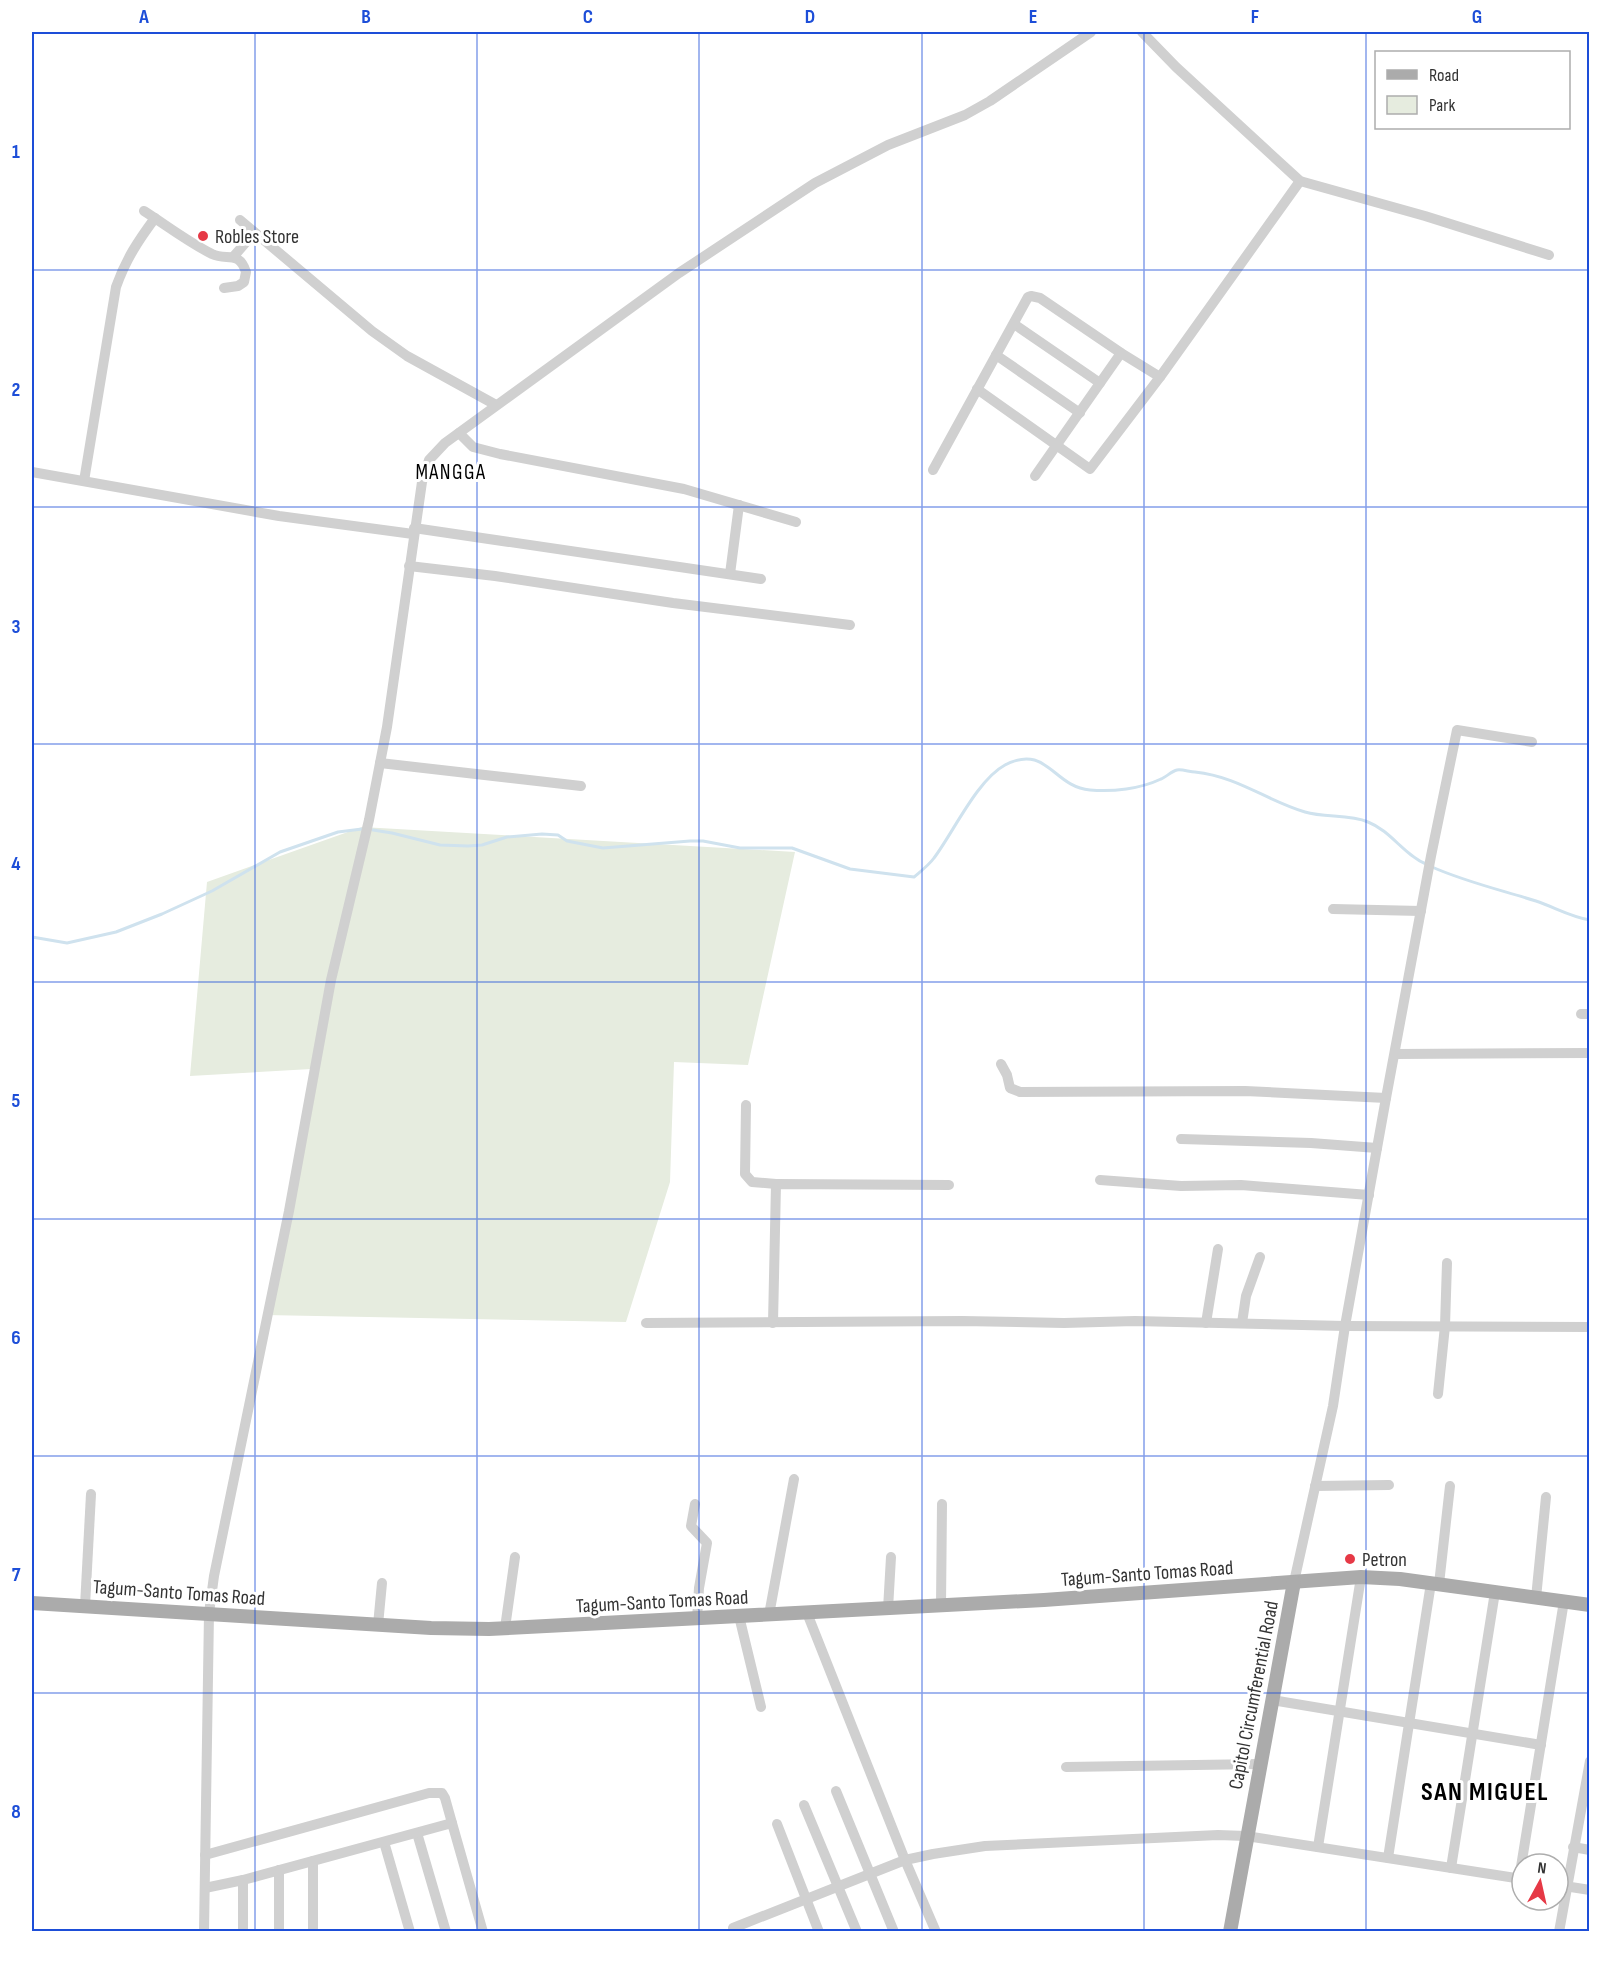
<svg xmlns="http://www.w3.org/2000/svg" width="1621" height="1963" viewBox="0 0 1621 1963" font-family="'Sofia Sans Condensed',sans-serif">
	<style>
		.green { fill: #e6ecdf }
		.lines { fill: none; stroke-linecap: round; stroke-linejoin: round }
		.stream { stroke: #cfe2ee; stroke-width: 3 }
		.minor { stroke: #d0d0d0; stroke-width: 10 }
		.major { stroke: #ababab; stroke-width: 14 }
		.grid { fill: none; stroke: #1d4ed8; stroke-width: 1.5; stroke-opacity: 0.55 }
		.poi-dot { fill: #e63946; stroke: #fff; stroke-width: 2 }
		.labels { text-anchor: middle; stroke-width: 6; stroke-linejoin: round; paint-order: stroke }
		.poi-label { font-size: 20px; fill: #333; stroke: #fff; text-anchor: start }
		.street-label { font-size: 20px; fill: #333; stroke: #fff }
		.neighbourhood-label { font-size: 21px; letter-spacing: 1.5px; fill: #000; stroke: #fff }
		.district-label { font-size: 26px; font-weight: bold; letter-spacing: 1.5px; fill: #000; stroke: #fff }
		.neatline { fill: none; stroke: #1d4ed8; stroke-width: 2 }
		.grid-label { font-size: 20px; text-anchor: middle; font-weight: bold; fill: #1d4ed8 }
	</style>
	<rect width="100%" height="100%" fill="#fff"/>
	<!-- green -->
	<path class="green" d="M362,827l433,25 -47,213 -74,-3 -4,120 -44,140 -361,-7 46,-246 -121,7 17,-194z"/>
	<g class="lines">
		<!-- stream -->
		<g class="stream">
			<path d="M373,830l19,3 48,12 28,1 14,-1 25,-8 35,-3 16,1 9,6 36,7 87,-7h13l37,7h52l58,21 64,8c7,-6 15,-12 20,-19 19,-25 43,-78 71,-93 42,-22 48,22 85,25 23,2 50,-1 71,-11 5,-2 11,-8 16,-9 5,-1 13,2 18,2 44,5 70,28 110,40 20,6 44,2 63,10 23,9 36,33 58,42"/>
			<path d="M1432,867c34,15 69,23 104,34 18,6 35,16 54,19"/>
			<path d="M32,937l35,6 49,-11 46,-18 50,-23 68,-39 58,-20 24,-3"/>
		</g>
		<!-- minor -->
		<g class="minor">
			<path d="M1142,32l34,35 124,114 125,35 124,39"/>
			<path d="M144,211c22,14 44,31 68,43 15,7 27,-4 34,18l-2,10 -6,4 -14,2"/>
			<path d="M240,220l132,111 35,25 89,49"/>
			<path d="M234,256l20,-23"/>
			<path d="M1014,324l86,59"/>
			<path d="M996,355l84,58"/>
			<path d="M977,389l113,80 70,-92 140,-196"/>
			<path d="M459,433l14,14 27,7 184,35 112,33"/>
			<path d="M933,470l95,-173 3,-1 9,2 81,55 39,24"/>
			<path d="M32,472l247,44 134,18"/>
			<path d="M1035,476l86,-123"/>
			<path d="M84,481l32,-194c10,-28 22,-46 39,-69"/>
			<path d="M414,528l347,51"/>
			<path d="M409,566l86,10 178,27 177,22"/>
			<path d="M730,574l9,-69"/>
			<path d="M380,763l201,23"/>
			<path d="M1333,909l88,2"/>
			<path d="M1581,1014h9"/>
			<path d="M1395,1054l195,-1"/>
			<path d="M1001,1064l6,11 3,13 10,4 225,-1 141,7"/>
			<path d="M746,1105l-1,69 7,8 24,2"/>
			<path d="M1181,1139l130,4 66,5"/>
			<path d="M1100,1180l81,6 60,-1 128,10"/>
			<path d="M646,1323l316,-2 102,2 71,-2 210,5 245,1"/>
			<path d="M773,1323l3,-139 173,1"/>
			<path d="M1206,1323l12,-74"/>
			<path d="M1242,1323l4,-27 14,-39"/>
			<path d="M1438,1394l7,-68 2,-63"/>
			<path d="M1315,1486l74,-1"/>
			<path d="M695,1504l-4,22 16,17 -8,45 -2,31"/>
			<path d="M1294,1582l39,-176 12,-80 41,-228 45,-242 26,-126 75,12"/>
			<path d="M1439,1584l11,-98"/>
			<path d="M1536,1598l10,-101"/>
			<path d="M85,1606l6,-112"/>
			<path d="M941,1606l1,-102"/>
			<path d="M888,1609l3,-52"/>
			<path d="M807,1613l98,247 31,72"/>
			<path d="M769,1615l25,-136"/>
			<path d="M739,1616l22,91"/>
			<path d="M378,1625l4,-42"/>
			<path d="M505,1628l10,-71"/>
			<path d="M1272,1700l269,45"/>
			<path d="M1066,1767l194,-3"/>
			<path d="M836,1791l58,141"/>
			<path d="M804,1805l53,127"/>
			<path d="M777,1824l42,108"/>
			<path d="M417,1833l29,99"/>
			<path d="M384,1842l26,90"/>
			<path d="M1318,1847l43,-270"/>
			<path d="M1573,1847l17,3"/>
			<path d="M205,1855l224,-62h13l3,5 7,25"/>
			<path d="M1388,1858l43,-275"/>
			<path d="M313,1861v71"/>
			<path d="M1451,1868l44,-276"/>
			<path d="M279,1870v62"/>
			<path d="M1519,1879l45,-278"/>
			<path d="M1558,1885l32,5"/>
			<path d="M205,1888l38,-8 209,-57 31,109"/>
			<path d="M733,1928l172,-68 28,-6 52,-8 233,-11 28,1 276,43"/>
			<path d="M204,1932l5,-319 5,-37 75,-365 42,-231 38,-160 18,-93 35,-245 7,-22 16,-17 234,-170 136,-90 73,-38 77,-30 25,-14 101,-69"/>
			<path d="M243,1932v-52"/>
			<path d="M1559,1932l31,-171"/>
		</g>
		<!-- major -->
		<g class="major">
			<path d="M32,1603l399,25 58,1 555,-29 317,-23 39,2 190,26"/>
			<path d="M1230,1932l64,-350"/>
		</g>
	</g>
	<!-- grid -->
	<path class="grid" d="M255,32v1900M477,32v1900M699,32v1900M922,32v1900M1144,32v1900M1366,32v1900M32,270h1558M32,507h1558M32,744h1558M32,982h1558M32,1219h1558M32,1456h1558M32,1693h1558"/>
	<!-- markers -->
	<g class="poi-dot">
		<circle cx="203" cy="236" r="6"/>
		<circle cx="1350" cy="1559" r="6"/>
	</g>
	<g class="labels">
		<!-- poi labels -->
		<g class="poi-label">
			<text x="215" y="243">Robles Store</text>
			<text x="1362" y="1566">Petron</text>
		</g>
		<!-- street labels -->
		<g class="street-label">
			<text transform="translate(1147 1573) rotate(-4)" y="7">Tagum-Santo Tomas Road</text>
			<text transform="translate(179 1592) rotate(4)" y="7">Tagum-Santo Tomas Road</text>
			<text transform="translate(662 1601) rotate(-3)" y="7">Tagum-Santo Tomas Road</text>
			<text transform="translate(1253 1695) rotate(-79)" y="7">Capitol Circumferential Road</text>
		</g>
		<!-- neighbourhood labels -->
		<g class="neighbourhood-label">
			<text x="451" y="479">MANGGA</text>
		</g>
		<!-- district labels -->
		<g class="district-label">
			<text x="1485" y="1800">SAN MIGUEL</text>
		</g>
	</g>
	<!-- border -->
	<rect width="1621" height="1963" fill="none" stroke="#ffffff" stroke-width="66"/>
	<!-- legend -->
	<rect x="1375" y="51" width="195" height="78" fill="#ffffff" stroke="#adadad" stroke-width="1.5"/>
	<rect x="1387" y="70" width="30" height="9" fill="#ababab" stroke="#adadad" stroke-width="1.5"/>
	<text x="1429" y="81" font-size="18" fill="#333333">Road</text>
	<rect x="1387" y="96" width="30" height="18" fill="#e6ecdf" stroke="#adadad" stroke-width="1.5"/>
	<text x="1429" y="111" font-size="18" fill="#333333">Park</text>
	<!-- north arrow -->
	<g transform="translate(1540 1882) rotate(8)"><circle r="28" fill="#ffffff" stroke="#adadad" stroke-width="1.5"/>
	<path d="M0-4.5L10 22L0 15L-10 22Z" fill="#e63946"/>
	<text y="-9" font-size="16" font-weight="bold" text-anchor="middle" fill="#333333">N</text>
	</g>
	<rect x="33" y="33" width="1555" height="1897" class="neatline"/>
	<g class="grid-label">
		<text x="144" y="23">A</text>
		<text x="366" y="23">B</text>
		<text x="588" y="23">C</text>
		<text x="810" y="23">D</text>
		<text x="1033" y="23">E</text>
		<text x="1255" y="23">F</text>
		<text x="1477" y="23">G</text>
		<text x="16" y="158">1</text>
		<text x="16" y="396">2</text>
		<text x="16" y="633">3</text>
		<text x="16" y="870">4</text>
		<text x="16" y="1107">5</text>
		<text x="16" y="1344">6</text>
		<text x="16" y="1581">7</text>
		<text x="16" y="1818">8</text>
	</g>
</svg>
